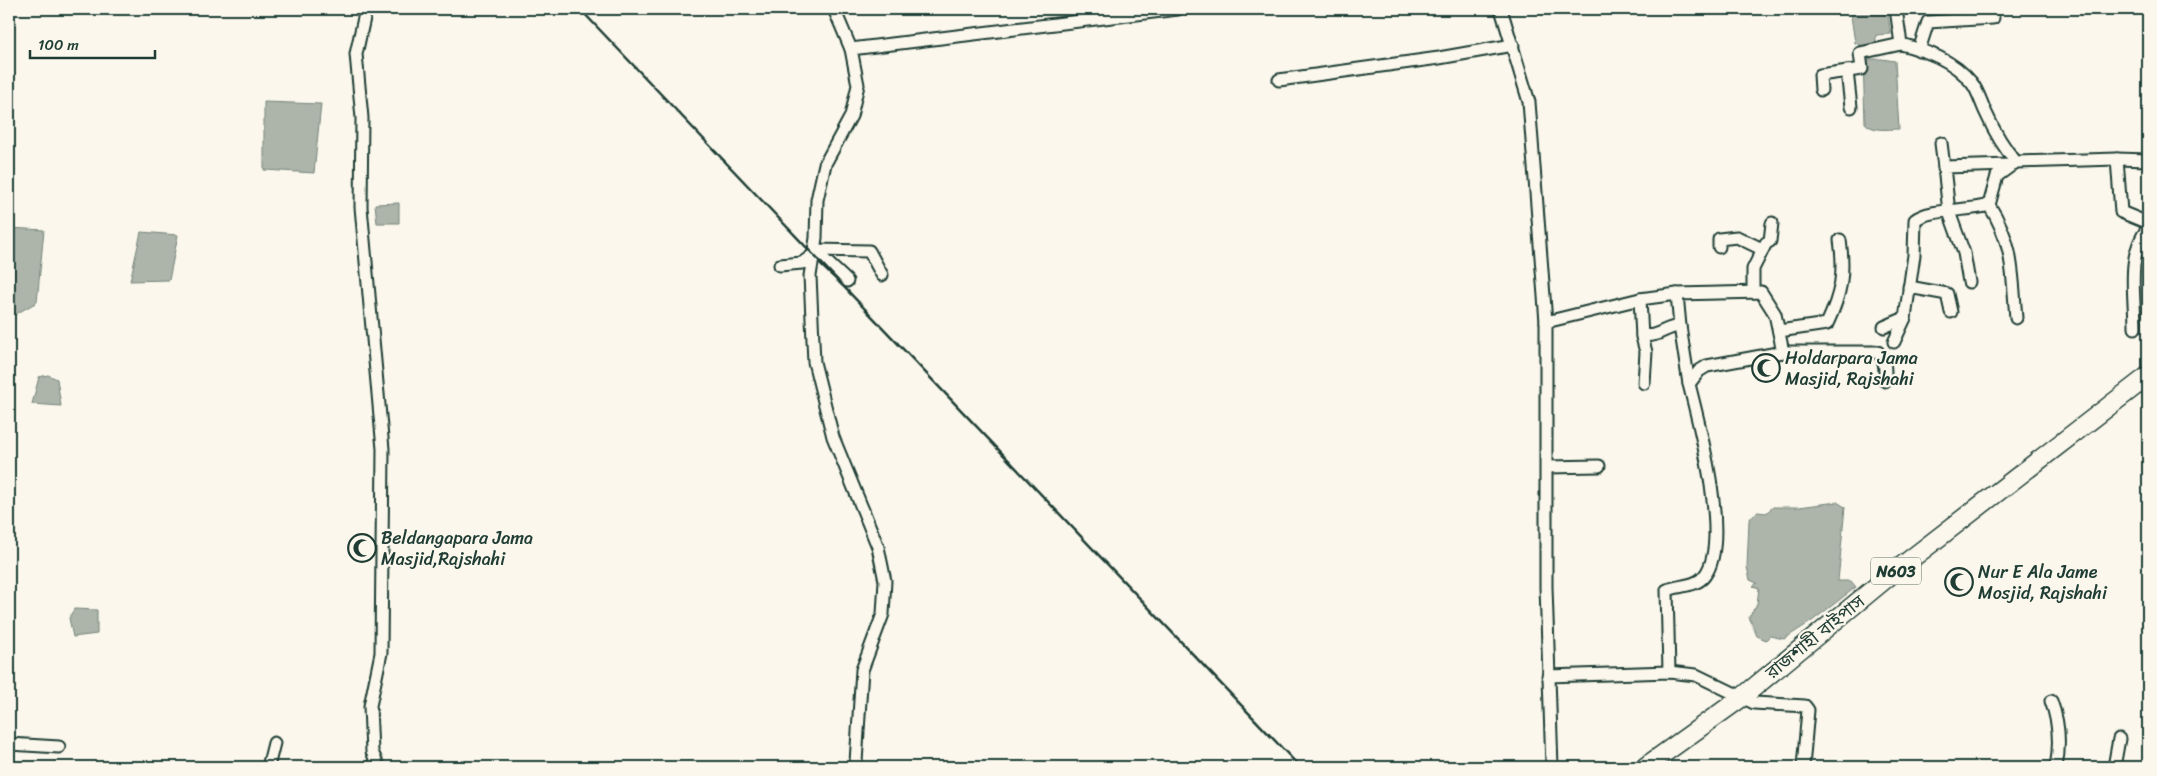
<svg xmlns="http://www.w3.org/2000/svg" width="2157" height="776" viewBox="0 0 2157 776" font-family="Sriracha,'Noto Sans Bengali',sans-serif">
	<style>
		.water { fill: #adb4aa; stroke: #74847b }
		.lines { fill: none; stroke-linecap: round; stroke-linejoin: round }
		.minor-casing { stroke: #1f3d34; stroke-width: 15 }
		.highway-casing { stroke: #1f3d34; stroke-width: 21 }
		.minor { stroke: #fbf7ec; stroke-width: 11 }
		.highway { stroke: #fbf7ec; stroke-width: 18 }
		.rail { stroke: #1f3d34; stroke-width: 2.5 }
		.labels { text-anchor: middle; stroke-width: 4.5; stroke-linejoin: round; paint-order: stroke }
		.shield { fill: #fbf7ec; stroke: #61756b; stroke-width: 1 }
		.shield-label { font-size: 16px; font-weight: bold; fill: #1f3d34 }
		.poi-label { font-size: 18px; fill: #1f3d34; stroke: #fbf7ec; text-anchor: start }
		.street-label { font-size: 18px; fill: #1f3d34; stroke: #fbf7ec }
	</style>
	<rect width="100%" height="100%" fill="#fbf7ec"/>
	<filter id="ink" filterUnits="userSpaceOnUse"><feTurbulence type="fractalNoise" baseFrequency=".02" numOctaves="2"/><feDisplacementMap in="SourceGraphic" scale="10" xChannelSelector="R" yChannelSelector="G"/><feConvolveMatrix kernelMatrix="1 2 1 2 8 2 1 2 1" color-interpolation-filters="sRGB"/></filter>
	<g filter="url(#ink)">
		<!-- water -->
		<g class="water">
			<path d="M1850,9h37l4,25 -15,1v10l-14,1 -7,-3z"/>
			<path d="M1863,59h19l13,2 4,68c-12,0 -26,3 -34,-6z"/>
			<path d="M264,102l57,2 -7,69 -50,-3z"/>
			<path d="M399,203v20h-22l-2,-19z"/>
			<path d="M9,228l35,2 -7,72 -28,16z"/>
			<path d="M141,232l37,3 -9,45 -39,1z"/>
			<path d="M48,375l9,4 4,27 -29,-2 7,-27z"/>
			<path d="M1837,502l8,5 -7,74h13l5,6 -44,34 -28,18 -14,-3 -4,4 -9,-4 -8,-19 8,-13 2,-16 -6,-2 4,-3 -7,-3 -3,-13 2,-47 4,-5 5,-3 8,1 7,-6h26z"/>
			<path d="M74,609l23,1v24l-24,3 -4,-19z"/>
		</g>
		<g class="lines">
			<defs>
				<g id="minor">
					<path d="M366,9l-10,45 6,64 -1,89 22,242 -2,204 -11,53 2,46 7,15"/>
					<path d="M834,9l17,40"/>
					<path d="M1501,9l28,93 17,220v265l6,180"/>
					<path d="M1896,9l5,35c26,7 52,16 70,38 7,8 10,21 15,31 8,18 17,34 30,49l101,-3 4,53 27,11"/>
					<path d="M1919,50l9,-28 65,-4"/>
					<path d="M1847,71l4,36"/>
					<path d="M1279,80l160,-22 74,-13"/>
					<path d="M1821,90l-1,-15 42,-6 -2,-16 41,-9"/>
					<path d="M1941,143l3,24"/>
					<path d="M2117,159l31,1"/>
					<path d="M1989,205c25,39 23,68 27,113"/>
					<path d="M1719,247v-8l18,-2 25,12"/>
					<path d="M814,250l55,1 13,24"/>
					<path d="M814,250l33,31"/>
					<path d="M780,265l22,-2 11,-8"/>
					<path d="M1969,282l-5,-29 -15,-41 -5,-45 66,-2"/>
					<path d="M1909,287l38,7 4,18"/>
					<path d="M1753,292v-23l13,-26 4,-2 2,-18"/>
					<path d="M1677,294l3,32 9,58"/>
					<path d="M1640,299l2,38 4,15 -2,31"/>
					<path d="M1546,322l94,-23 37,-5 84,-2 14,22 8,38 -76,14 -8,5 -10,13c10,40 42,157 16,191 -8,12 -26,10 -38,15l2,82"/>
					<path d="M1884,327l21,-9"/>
					<path d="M2135,328c0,-32 -9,-74 13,-100"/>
					<path d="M1779,331l48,-7c14,-30 18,-50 13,-84"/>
					<path d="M1642,335c17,3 22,-8 38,-9"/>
					<path d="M1894,342l11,-24 9,-63 1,-35c14,-12 52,-8 74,-15l8,-29 19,-14"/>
					<path d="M1783,352h95c8,8 7,18 7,29"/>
					<path d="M1547,467l52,-1"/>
					<path d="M1548,676l121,-4 27,3 58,28 51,3 3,4 -5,57"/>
					<path d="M2051,701c8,21 9,45 5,66"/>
					<path d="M9,744l50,3"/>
					<path d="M268,767l6,-24"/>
					<path d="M854,767l2,-5 6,-92 21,-56 2,-33 -7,-34 -45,-110 -19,-75 -4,-86 6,-38 1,-38 8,-36 26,-48 7,-31 -7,-36 327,-40"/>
					<path d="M2114,767l5,-28"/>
				</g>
				<path id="highway" d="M1645,767l96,-69 153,-126 254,-196"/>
			</defs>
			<!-- minor casing -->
			<use href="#minor" class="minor-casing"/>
			<!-- highway casing -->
			<use href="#highway" class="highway-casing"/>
			<!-- minor -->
			<use href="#minor" class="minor"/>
			<!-- highway -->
			<use href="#highway" class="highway"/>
			<!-- rail -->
			<path class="rail" d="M580,9l720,758"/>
		</g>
	</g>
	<!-- icons -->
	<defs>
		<symbol id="mosque-ring" viewBox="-11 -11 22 22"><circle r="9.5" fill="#fbf7ec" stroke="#1f3d34" stroke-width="1.5"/><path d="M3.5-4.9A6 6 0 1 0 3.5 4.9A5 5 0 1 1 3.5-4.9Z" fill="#1f3d34"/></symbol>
	</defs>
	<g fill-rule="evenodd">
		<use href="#mosque-ring" x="1750" y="352" width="32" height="32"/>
		<use href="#mosque-ring" x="346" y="532" width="32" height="32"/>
		<use href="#mosque-ring" x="1943" y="566" width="32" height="32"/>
	</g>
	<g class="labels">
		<!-- shield labels -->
		<rect class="shield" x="1871" y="557.5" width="50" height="27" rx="4"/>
		<g class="shield-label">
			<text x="1896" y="577">N603</text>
		</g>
		<!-- poi labels -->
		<g class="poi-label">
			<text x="1785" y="364">Holdarpara Jama<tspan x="1785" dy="21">Masjid, Rajshahi</tspan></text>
			<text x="381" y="544">Beldangapara Jama<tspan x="381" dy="21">Masjid,Rajshahi</tspan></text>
			<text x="1978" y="578">Nur E Ala Jame<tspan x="1978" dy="21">Mosjid, Rajshahi</tspan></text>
		</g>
		<!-- street labels -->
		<g class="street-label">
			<text transform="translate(1815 637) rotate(-39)" y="6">রাজশাহী বাইপাস</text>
		</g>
	</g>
	<!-- margin -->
	<rect width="2157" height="776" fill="none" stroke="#fbf7ec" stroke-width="30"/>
	<rect x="15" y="15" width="2127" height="746" fill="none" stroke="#1f3d34" stroke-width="2" filter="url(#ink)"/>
	<!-- scale -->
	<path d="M30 50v8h125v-8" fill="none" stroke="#1f3d34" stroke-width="2.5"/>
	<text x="38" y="50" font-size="15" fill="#1f3d34" stroke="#fbf7ec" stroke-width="4" paint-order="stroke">100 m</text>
</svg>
